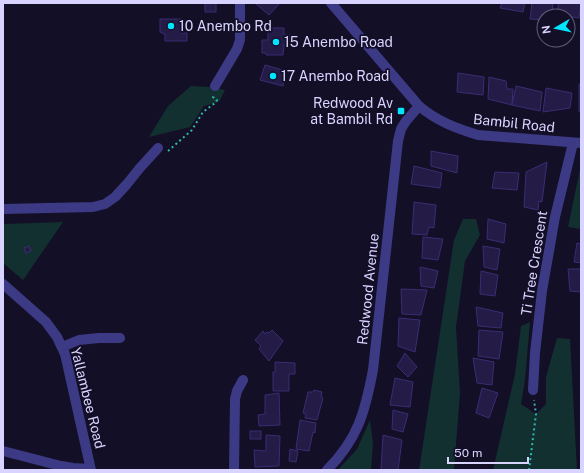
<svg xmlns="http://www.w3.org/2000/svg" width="584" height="473" viewBox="0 0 584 473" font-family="'Public Sans',sans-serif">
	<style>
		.green { fill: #12302f }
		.building { fill: #241b47; stroke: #3b2d73 }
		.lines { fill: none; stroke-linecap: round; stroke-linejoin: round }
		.path { stroke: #2fb8b0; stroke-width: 2; stroke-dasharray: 2 3; stroke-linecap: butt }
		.minor { stroke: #3d3a85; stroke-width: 10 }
		.poi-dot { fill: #00e5ff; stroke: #130f26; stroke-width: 1.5 }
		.labels { text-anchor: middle; stroke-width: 3.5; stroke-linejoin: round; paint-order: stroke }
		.poi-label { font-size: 14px; fill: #d9d4ff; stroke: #130f26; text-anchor: start }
		.street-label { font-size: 14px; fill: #d9d4ff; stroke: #130f26 }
	</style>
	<rect width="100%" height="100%" fill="#130f26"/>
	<!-- green -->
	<g class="green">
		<path d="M191,86l19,1 15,3 -6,12 -15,4 -14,21 -41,10 19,-31z"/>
		<path d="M580,169h1v60l-13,-2z"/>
		<path d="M463,219h13l4,16 -15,26 -9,66 4,66 -6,77h-35l35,-230z"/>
		<path d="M63,222l-40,58 -20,-17v-39z"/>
		<path d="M530,322l-5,58 -4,24 15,10 10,-10v-27l11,-39 13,1 7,131h-84l22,-96 6,-48z"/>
		<path d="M370,420l3,23 -2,27h-33l19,-21z"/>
	</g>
	<!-- building -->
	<g class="building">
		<rect x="205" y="3" width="11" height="9"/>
		<path d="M255,3h25l-11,12z"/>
		<path d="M502,3h23l-2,9 -23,-4z"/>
		<path d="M532,3h21l-1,13h-8v4l-14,-1z"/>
		<path d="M558,3h23l-2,15 -21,-3z"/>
		<path d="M160,19h22v14h5v8h-22v-7h-2v-1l-3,-1z"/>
		<path d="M268,28h16v7h6v10h-6l-1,10h-17v-2h-4v-13h6z"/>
		<path d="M265,65l21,6 -3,15 -23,-6z"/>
		<path d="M458,73l26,4 -1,18 -26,-3z"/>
		<path d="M489,77l17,4 1,8h6l-1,16 -24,-6z"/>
		<path d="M579,84h2v28l-2,-1z"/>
		<path d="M516,86l26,6 -2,19 -28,-6z"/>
		<path d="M546,88l26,5 -2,15 -27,4z"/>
		<path d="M431,151l27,5 -1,17 -26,-7z"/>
		<path d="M547,162l-5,40 -3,-1 -1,9 -14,-3 2,-35z"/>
		<path d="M414,166l28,7 -2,15 -29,-4z"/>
		<path d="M495,172l24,1 -2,17 -25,-2z"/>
		<path d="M414,202l22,3 -2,23 -5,-1 -2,8 -15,-1z"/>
		<path d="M488,219l18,5 -2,19 -17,-4z"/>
		<path d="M423,237l20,2 -5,21 -16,-2z"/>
		<path d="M577,243l4,1v19l-7,-1z"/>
		<path d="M29,246l2,5 -5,2 -2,-5z"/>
		<path d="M483,246l17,3 -3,21 -13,-3z"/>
		<path d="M420,267l18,4 -4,17 -13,-2z"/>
		<path d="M568,269h13v23l-11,-1z"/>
		<path d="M481,271l17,4 -3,21 -15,-2z"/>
		<path d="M401,289l26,1 -6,25 -19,-1z"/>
		<path d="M476,307l27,6 -2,15 -23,-2z"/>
		<path d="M399,318l21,2 -5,32 -17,-6z"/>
		<path d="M272,330l11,11 -14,20 -10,-12 2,-3 -6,-6 8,-9 2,3 2,-2 2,1z"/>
		<path d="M479,330l24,2 -4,27 -21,-3z"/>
		<path d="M405,353l12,14 -9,10 -11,-11z"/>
		<path d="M473,358l21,4 -2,23 -15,-2z"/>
		<path d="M275,362l20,1v11h-6v17h-16v-19h2z"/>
		<path d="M395,378l18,4 -3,25 -20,-2z"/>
		<path d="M482,388l16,5 -9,25 -13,-5z"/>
		<path d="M314,390l8,2 -1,5 2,1 -6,22 -12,-2 1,-4 -3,-1 5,-21h5z"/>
		<path d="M279,393l1,32 -21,1 -1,-11 7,-1v-19z"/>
		<path d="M393,410l15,4 -5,18 -11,-3z"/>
		<path d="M300,420l16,3 -1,10 -2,-1 -4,19 -13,-2z"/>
		<rect x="250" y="431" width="11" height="8"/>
		<path d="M266,435l14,1 -1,30 -24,1 -1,-17 12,1z"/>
		<path d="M383,435l19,5 -4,30h-15l-2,-1z"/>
		<path d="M290,449l8,2 -2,11 -7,-1z"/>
	</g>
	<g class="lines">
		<!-- path -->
		<g class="path">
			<path d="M168,151l24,-21 11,-18 12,-9 2,-3 -4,-3 1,-1"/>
			<path d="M529,470l7,-56 -2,-14"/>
		</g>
		<!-- minor -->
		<g class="minor">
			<path d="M331,3l88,103c18,15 36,22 59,29l103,8"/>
			<path d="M215,86l22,-37 3,-9v-37"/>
			<path d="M3,209l90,-2 12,-3 10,-7 12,-13 12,-15 19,-21"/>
			<path d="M3,284l43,38 11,15 8,17 26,116"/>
			<path d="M62,347l17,-7 20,-2h21"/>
			<path d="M533,390l2,-37 7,-62 13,-74 18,-74"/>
			<path d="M3,451l58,15 12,2 17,1"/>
			<path d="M234,470l1,-71 2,-8 6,-11"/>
			<path d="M327,470c31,-31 38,-58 46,-100l25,-229 3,-12 5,-8 13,-15"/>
		</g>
	</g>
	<!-- markers -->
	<g class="poi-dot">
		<circle cx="171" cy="26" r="4"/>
		<circle cx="276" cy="42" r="4"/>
		<circle cx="273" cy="76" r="4"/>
		<rect x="397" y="107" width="8" height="8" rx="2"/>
	</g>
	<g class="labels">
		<!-- poi labels -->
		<g class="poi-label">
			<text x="179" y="31">10 Anembo Rd</text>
			<text x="284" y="47">15 Anembo Road</text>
			<text x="281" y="81">17 Anembo Road</text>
			<text x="393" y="108" text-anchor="end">Redwood Av<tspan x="393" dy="16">at Bambil Rd</tspan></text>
		</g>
		<!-- street labels -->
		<g class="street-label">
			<text transform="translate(514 123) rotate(6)" y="5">Bambil Road</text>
			<text transform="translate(534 263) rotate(-81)" y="5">Ti Tree Crescent</text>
			<text transform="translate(368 289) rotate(-84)" y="5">Redwood Avenue</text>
			<text transform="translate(88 398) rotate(76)" y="5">Yallambee Road</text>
		</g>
	</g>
	<!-- border -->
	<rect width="584" height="473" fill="none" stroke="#d9d4ff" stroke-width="8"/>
	<!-- north arrow -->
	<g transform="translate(556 28) rotate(261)"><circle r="19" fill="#130f26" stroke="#625e7d"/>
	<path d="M0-3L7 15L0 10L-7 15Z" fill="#00e5ff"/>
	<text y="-6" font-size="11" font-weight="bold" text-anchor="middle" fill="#d9d4ff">N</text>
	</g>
	<!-- scale -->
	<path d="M448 457v6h80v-6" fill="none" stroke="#d9d4ff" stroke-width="2"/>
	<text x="454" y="457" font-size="12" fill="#d9d4ff" stroke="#130f26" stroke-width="3" paint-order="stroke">50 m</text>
</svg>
